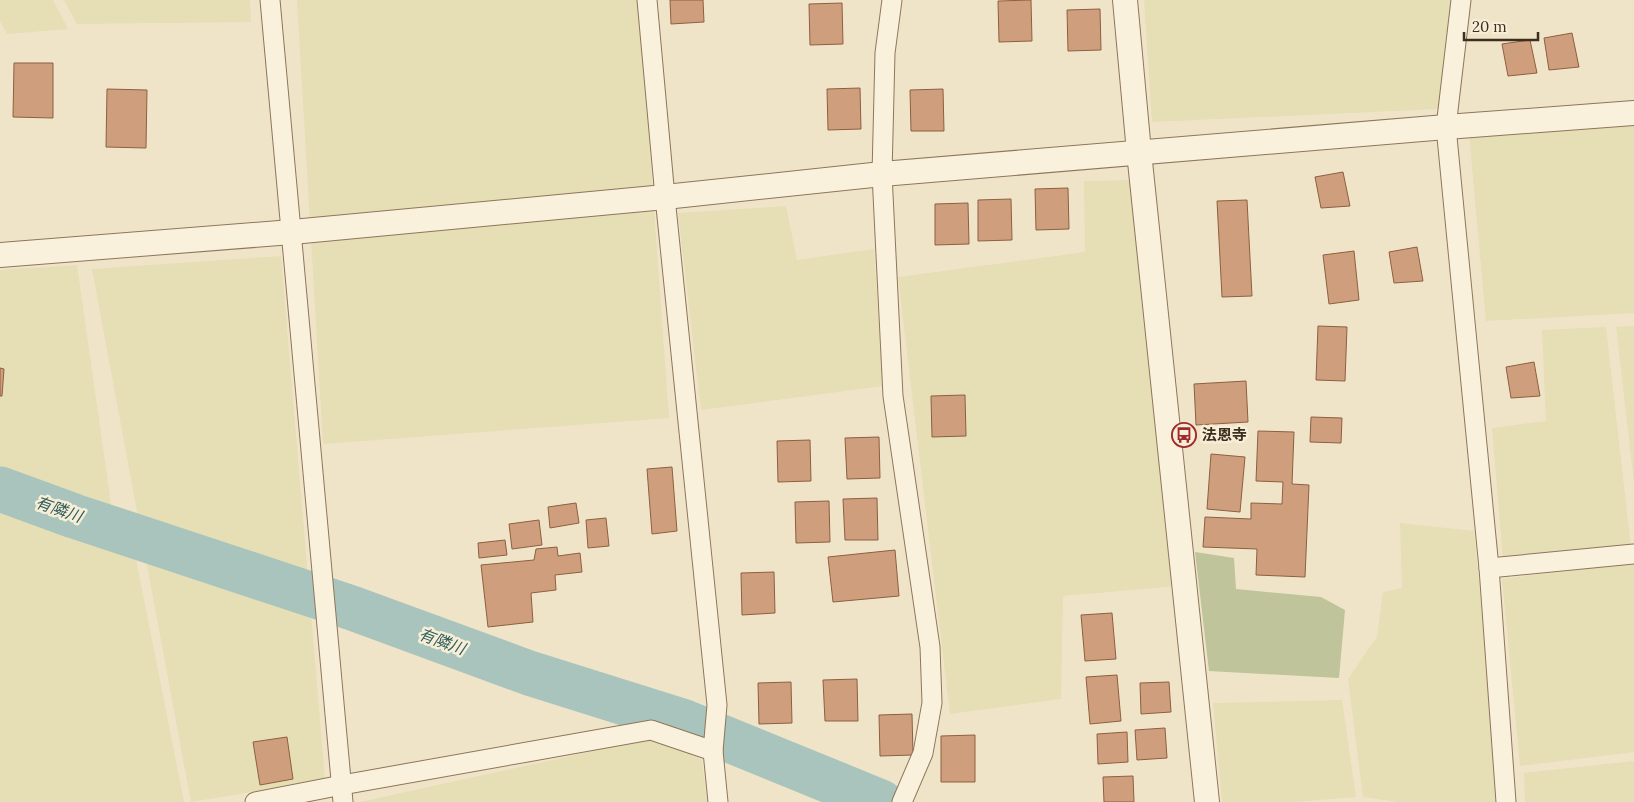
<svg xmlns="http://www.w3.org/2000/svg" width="1634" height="802" viewBox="0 0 1634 802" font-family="Lora,'Noto Sans JP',serif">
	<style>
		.farmland { fill: #e6deb5 }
		.cemetery { fill: #bfc49a }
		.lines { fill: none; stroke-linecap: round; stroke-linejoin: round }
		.river { stroke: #a9c4bc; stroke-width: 45 }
		.building { fill: #cf9f7d; stroke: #8d5f41 }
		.minor-casing { stroke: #8d765c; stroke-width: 21 }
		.tertiary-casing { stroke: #8d765c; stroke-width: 26 }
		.minor { stroke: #faf1dc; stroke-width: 19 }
		.tertiary { stroke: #faf1dc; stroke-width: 24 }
		.labels { text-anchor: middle; stroke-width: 5; stroke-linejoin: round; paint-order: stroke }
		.poi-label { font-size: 15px; font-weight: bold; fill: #3d2e20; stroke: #f7eed8; text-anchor: start }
		.water-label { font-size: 16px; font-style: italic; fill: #2f5d5a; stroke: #f7eed8 }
	</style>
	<rect width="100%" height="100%" fill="#f0e4c8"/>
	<!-- farmland -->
	<g class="farmland">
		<path d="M0,0h53l15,29 -61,5 -7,-13z"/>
		<path d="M64,0h186l1,22 -174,2z"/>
		<path d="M297,0h342l30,418 -346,26z"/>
		<path d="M1144,0h308l-14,109 -286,13z"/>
		<path d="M1634,116v197l-148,8 -17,-188z"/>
		<path d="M1139,180l38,406 -114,10 -2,103 -111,15 -52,-437 187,-25 -1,-71z"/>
		<path d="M786,206l11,54 77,-11 9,137 -182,24 -23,-197z"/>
		<path d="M281,256l44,524 -134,22 -99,-533z"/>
		<path d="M77,265l35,246 -102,-37 -10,-2v-202z"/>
		<path d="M1634,326v157l-18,-156z"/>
		<path d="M1606,327l25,221 -128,12 -11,-132 54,-7 -4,-91z"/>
		<path d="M0,508l21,5 114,41 49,248h-184z"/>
		<path d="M1400,523l74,8 26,271h-102l-35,-5 -15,-118 29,-42 6,-45 19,-4z"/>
		<path d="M1634,563v189l-114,14 -18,-187z"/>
		<path d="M1342,700l14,97 -62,5h-72l-9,-99z"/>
		<path d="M654,738l48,22 5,42h-347z"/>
		<path d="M1634,761v41h-109l-1,-29z"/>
	</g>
	<!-- cemetery -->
	<path class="cemetery" d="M1195,552l39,6 2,31 85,8 24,13 -6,68 -130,-7z"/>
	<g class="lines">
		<!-- river -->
		<path class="river" d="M0,489l74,27 278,92 177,65 156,49 196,80"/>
	</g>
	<!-- building -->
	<g class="building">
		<path d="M670,0h33l1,22 -33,2z"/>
		<path d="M1031,0l1,41 -33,1 -1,-41z"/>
		<path d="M842,3l1,41 -33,1 -1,-41z"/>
		<path d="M1100,9l1,41 -33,1 -1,-41z"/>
		<path d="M1572,33l7,34 -30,3 -5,-32z"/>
		<path d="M1530,40l7,33 -29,3 -6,-32z"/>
		<path d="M14,63h39v55l-40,-1z"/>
		<path d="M860,88l1,41 -33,1 -1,-41z"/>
		<path d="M107,89l40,1 -1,58 -40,-1z"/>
		<path d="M943,89l1,42h-33l-1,-41z"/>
		<path d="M1343,172l7,34 -29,2 -6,-31z"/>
		<path d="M1068,188l1,41 -33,1 -1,-41z"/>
		<path d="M1011,199l1,41 -34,1v-41z"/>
		<path d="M1247,200l5,96 -30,1 -5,-96z"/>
		<path d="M968,203l1,41 -34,1v-41z"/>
		<path d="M1417,247l6,34 -29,2 -5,-31z"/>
		<path d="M1354,251l5,49 -30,4 -6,-49z"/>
		<path d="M1318,326l29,1 -2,54 -29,-1z"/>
		<path d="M1534,362l6,34 -29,2 -5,-31z"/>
		<path d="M0,368l4,1 -2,27h-2z"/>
		<path d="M1246,381l2,41 -52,3 -2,-41z"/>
		<path d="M965,395l1,41 -34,1 -1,-41z"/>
		<path d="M1311,417l31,1 -1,25 -31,-1z"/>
		<path d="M1258,431l36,1 -2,52 17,1 -4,92 -49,-2 1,-26 -54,-2 2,-30 46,2v-16l31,1 1,-22 -27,-1z"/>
		<path d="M879,437l1,41 -33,1 -2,-41z"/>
		<path d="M810,440l1,41 -33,1 -1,-41z"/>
		<path d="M1211,454l34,3 -5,55 -33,-3z"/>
		<path d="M672,467l5,64 -25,3 -5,-65z"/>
		<path d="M877,498l1,42h-33l-2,-41z"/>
		<path d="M829,501l1,41 -34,1 -1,-41z"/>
		<path d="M576,503l3,20 -29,5 -2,-21z"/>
		<path d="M606,518l3,28 -21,2 -2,-28z"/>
		<path d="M539,520l3,25 -30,4 -3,-25z"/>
		<path d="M505,540l2,15 -28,3 -1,-15z"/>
		<path d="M557,547l1,9 22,-3 2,19 -27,3 1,15 -25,3 2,29 -45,5 -7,-62 53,-5 2,-11z"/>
		<path d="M895,550l4,46 -66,6 -5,-45z"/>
		<path d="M774,572l1,41 -33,2 -1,-42z"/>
		<path d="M1112,613l4,46 -31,2 -4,-46z"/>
		<path d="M1117,675l4,46 -31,3 -4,-47z"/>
		<path d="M857,679l1,42h-33l-2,-41z"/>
		<path d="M791,682l1,41 -33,1 -1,-41z"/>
		<path d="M1169,682l2,30 -30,2 -1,-31z"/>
		<path d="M912,714l1,41 -33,1 -1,-41z"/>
		<path d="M1165,728l2,30 -30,2 -2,-30z"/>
		<path d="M1127,732l1,30 -30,2 -1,-30z"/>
		<path d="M975,735v47h-34v-46z"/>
		<path d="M287,737l6,42 -33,6 -7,-43z"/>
		<path d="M1133,776l1,26h-30l-1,-25z"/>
	</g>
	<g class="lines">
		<defs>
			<g id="minor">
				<path d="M270,0l73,802"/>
				<path d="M647,0l18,197 52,508 -4,46 5,51"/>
				<path d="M892,0l-7,53 -3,121 11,222 37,251 2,56 -9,50 -21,49"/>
				<path d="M1461,0l-15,127 43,441 17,234"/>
				<path d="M1489,568l145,-14"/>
				<path d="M255,802l87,-17 309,-55 62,21"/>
			</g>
			<g id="tertiary">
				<path d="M1125,0l14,152 68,650"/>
				<path d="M0,255l292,-23 373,-35 217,-23 564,-47 188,-14"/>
			</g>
		</defs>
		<!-- minor casing -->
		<use href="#minor" class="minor-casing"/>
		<!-- tertiary casing -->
		<use href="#tertiary" class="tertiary-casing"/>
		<!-- minor -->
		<use href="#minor" class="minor"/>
		<!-- tertiary -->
		<use href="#tertiary" class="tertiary"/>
	</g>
	<!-- icons -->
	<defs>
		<symbol id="bus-ring" viewBox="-11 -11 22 22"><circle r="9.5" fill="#f7eed8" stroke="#9e2a2b" stroke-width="1.5"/><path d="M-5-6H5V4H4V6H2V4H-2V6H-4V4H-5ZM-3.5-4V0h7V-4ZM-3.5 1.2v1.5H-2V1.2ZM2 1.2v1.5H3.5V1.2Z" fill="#9e2a2b"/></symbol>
	</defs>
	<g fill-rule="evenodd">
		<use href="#bus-ring" x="1170" y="421" width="28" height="28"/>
	</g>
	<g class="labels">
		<!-- poi labels -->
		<g class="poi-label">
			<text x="1202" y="440">法恩寺</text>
		</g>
		<!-- water labels -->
		<g class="water-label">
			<text transform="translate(59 509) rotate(19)" y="6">有隣川</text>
			<text transform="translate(442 641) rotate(20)" y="6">有隣川</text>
		</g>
	</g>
	<!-- scale -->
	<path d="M1464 32v8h74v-8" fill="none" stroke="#3d2e20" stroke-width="2.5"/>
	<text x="1472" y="32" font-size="15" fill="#3d2e20" stroke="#f7eed8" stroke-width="4" paint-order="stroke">20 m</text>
</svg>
